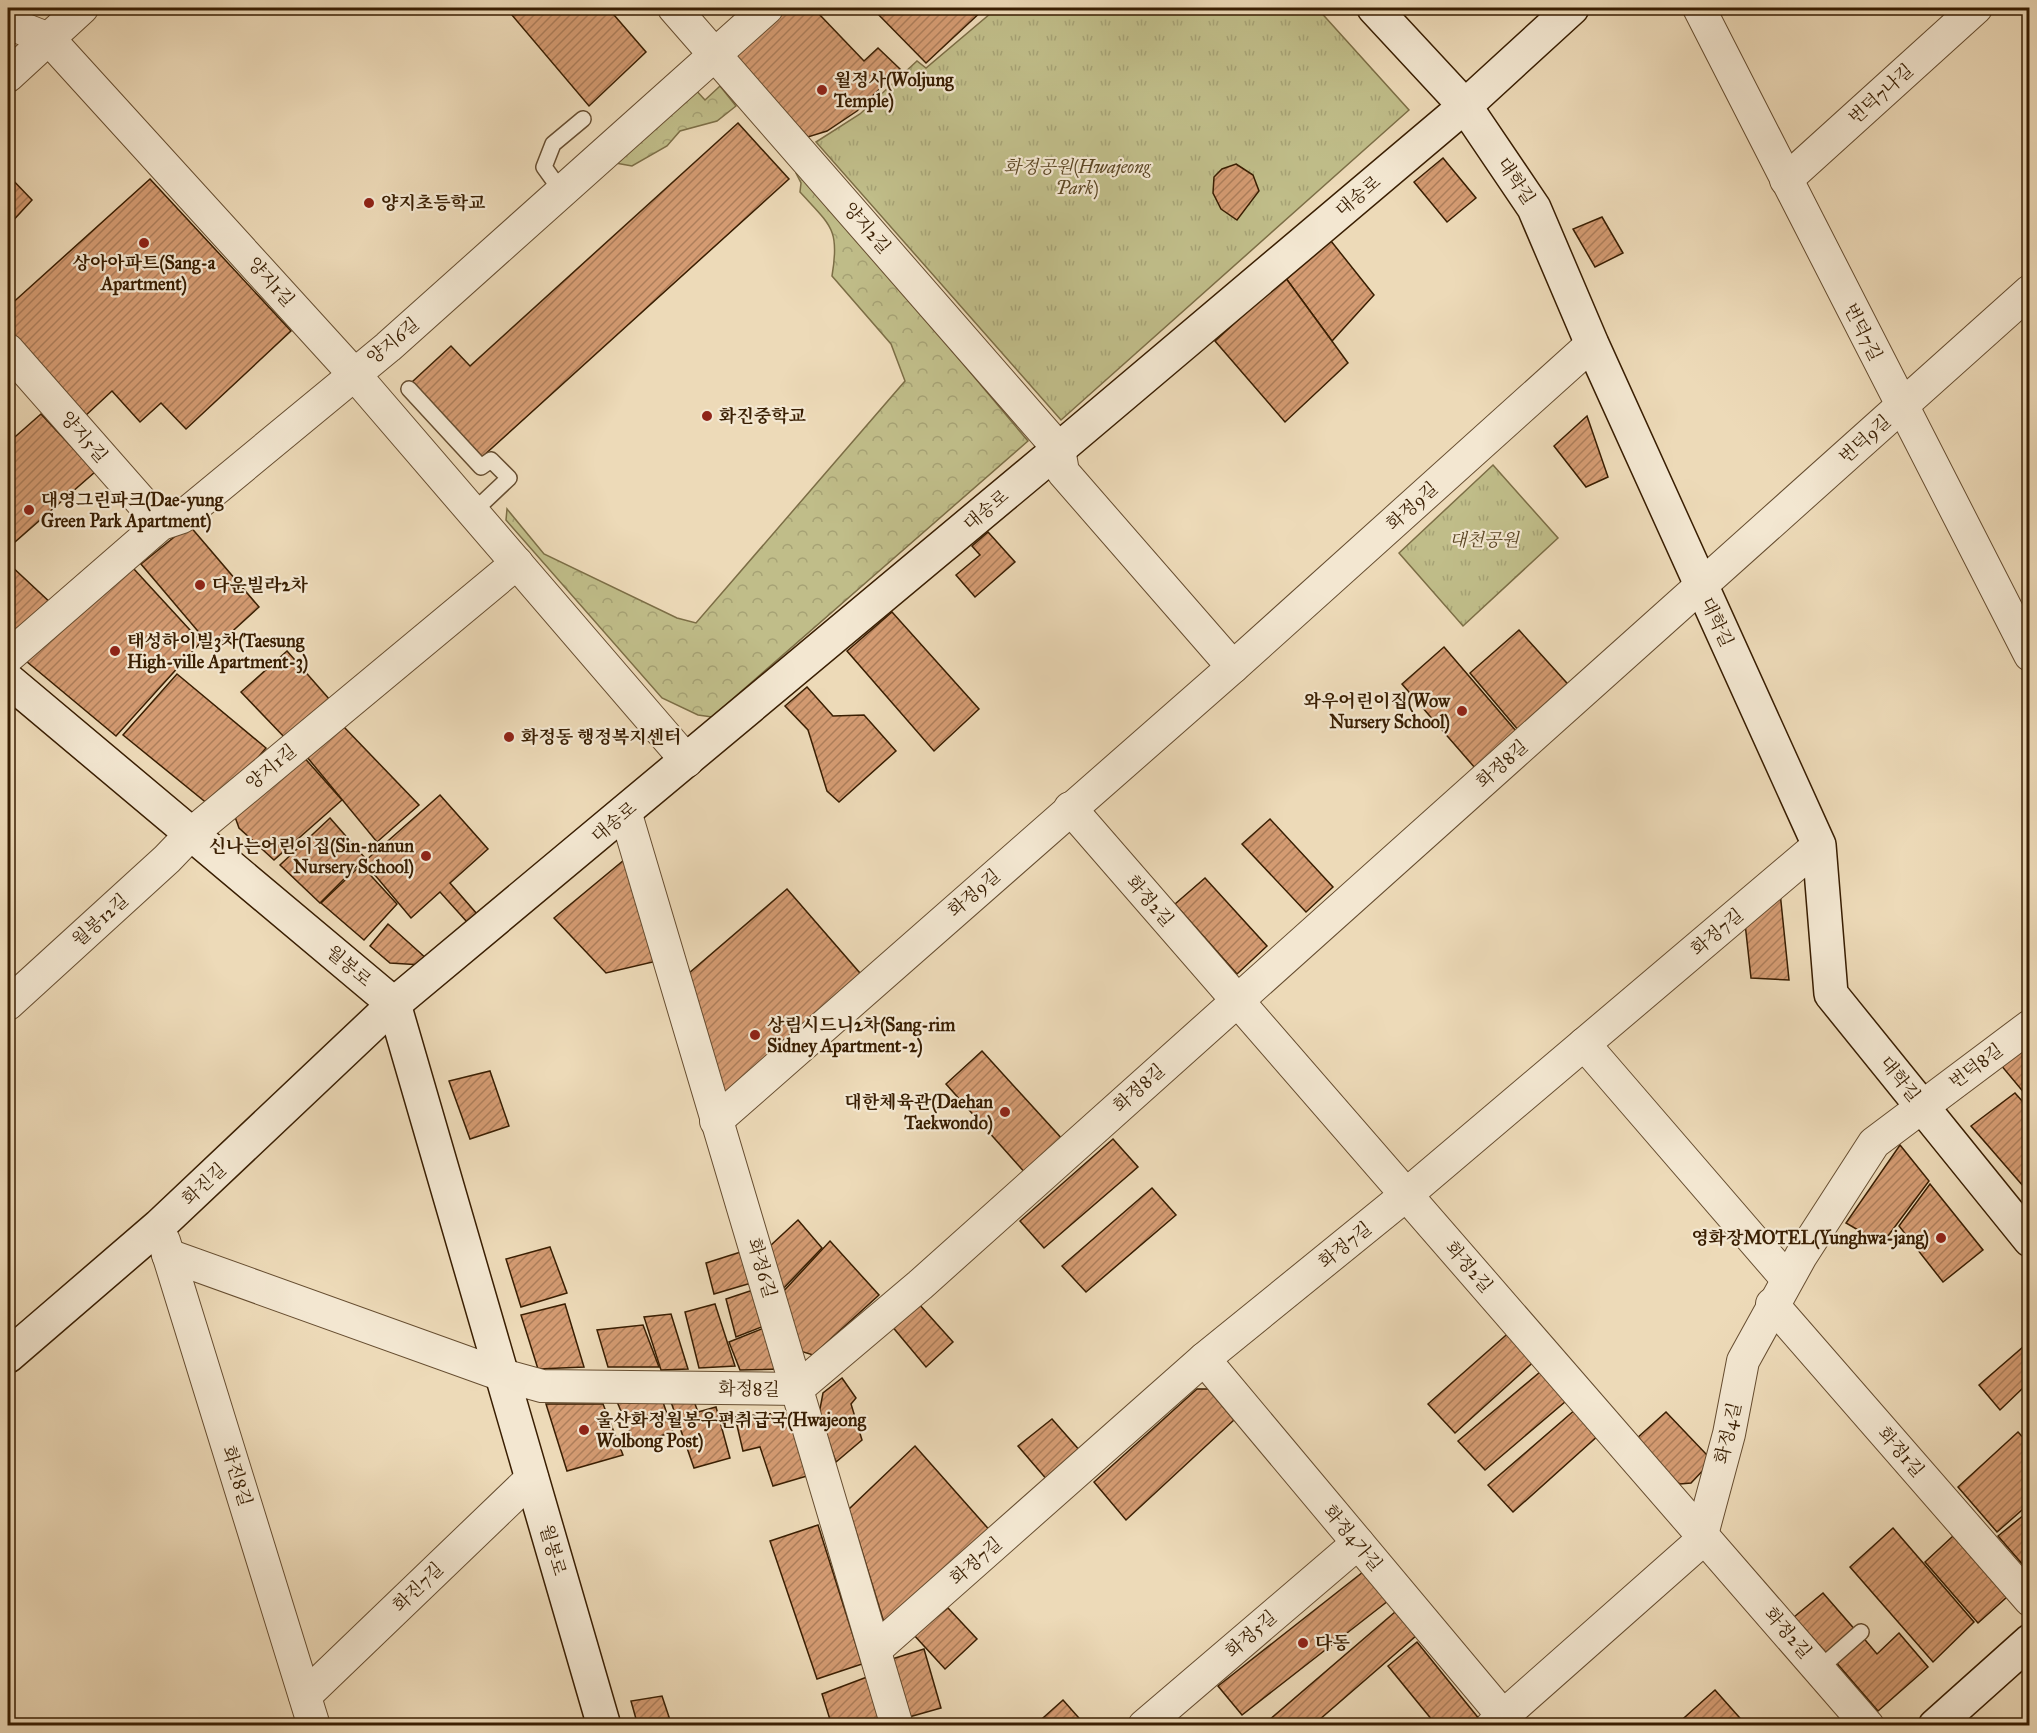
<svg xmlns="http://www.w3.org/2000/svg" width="2037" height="1733" viewBox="0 0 2037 1733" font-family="'IM FELL Great Primer','Noto Serif KR',serif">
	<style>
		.grass { fill: url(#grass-tufts); stroke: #7c6e46; stroke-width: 1.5 }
		.forest { fill: url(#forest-crowns); stroke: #7c6e46; stroke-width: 1.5 }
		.building { fill: url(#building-hatch); stroke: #391e02; stroke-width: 1.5 }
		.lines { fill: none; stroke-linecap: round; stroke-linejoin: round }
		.lane-casing { stroke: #664d30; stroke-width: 18 }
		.street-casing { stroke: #664d30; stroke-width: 34 }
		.secondary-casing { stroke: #391e02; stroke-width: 36 }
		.lane { stroke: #f3e7d1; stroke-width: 15 }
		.street { stroke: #f3e7d1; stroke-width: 32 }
		.secondary { stroke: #f3e7d1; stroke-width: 33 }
		.poi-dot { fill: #8f2418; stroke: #f3e7d1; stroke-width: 2 }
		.labels { text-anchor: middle; stroke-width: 4.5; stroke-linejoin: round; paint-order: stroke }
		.poi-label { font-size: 18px; font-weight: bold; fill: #391e02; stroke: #f3e7d1; text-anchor: start }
		.street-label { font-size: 18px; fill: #391e02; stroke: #f3e7d1 }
		.park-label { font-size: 18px; font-style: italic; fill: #5b4624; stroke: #f3e7d1 }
	</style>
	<defs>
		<pattern id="grass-tufts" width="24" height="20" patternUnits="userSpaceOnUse" patternTransform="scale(1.5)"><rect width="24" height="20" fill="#c0bd89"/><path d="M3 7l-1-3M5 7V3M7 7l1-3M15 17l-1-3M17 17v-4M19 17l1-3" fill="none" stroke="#a6a275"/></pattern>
		<pattern id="forest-crowns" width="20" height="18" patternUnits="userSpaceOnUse" patternTransform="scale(1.5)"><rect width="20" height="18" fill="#c0bd89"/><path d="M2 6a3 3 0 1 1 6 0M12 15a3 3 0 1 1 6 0" fill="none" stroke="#a6a275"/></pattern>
		<pattern id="building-hatch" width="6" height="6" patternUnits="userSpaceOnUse" patternTransform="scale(1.5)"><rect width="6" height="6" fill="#d49b72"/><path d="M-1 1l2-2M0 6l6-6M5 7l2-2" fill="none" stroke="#ad7e5b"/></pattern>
	</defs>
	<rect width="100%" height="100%" fill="#eddab8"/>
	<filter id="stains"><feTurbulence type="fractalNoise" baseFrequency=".00333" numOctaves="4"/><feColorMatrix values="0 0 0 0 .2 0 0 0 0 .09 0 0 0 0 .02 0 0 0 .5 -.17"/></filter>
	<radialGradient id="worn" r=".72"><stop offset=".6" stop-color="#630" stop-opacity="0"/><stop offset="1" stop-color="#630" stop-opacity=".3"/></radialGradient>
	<!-- grass -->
	<g class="grass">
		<path d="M997,8h320l92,102 -348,310 -245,-278 44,-28 57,-53 9,7z"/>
		<path d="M1493,465l65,73 -95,88 -64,-73z"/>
	</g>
	<!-- forest -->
	<g class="forest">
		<path d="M720,86l16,20 -19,15 -37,10 -13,15 -35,20 -22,-4 83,-75 12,13z"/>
		<path d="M802,172l226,269 -316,276 -14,-2 -36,-17 -156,-178 1,-11 37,45 133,64 19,5 209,-242 -14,-37 -59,-68c8,-47 -1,-50 -32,-84l1,-9 -5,-10z"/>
	</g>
	<!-- building -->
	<g class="building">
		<path d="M506,8h102l38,44 -57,54z"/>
		<path d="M785,8h41l-7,6 45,47 14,-13 22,21 -43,42 -30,20 -19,6 -75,-82z"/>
		<path d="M872,8h113l-59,55z"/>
		<path d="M738,123l51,56 -307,278 -70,-75 39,-36 19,20z"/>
		<path d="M1443,158l33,40 -29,24 -33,-40z"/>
		<path d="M1236,164l17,11 6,16 -22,29 -16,-11 -8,-16 1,-16 8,-8z"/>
		<path d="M8,175l24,25 -24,26z"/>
		<path d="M150,179l141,152 -105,98 -25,-26 -21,19 -28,-31 -28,26 -76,-86v-24z"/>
		<path d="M1602,217l21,36 -28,14 -22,-38z"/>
		<path d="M1327,236l47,59 -42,46 -47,-64z"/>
		<path d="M1285,277l63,86 -63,59 -70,-81z"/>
		<path d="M41,414l54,58 -87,76v-105z"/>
		<path d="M1587,416l21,61 -22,10 -32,-41z"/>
		<path d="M189,525l70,82 -46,42 -72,-85z"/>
		<path d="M988,532l27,30 -40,35 -19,-22 24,-20 -8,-9z"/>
		<path d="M8,563l47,44 -47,30z"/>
		<path d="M133,568l68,74 -85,94 -90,-75z"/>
		<path d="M892,612l87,97 -45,42 -87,-100z"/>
		<path d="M1519,630l56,62 -50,46 -55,-65z"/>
		<path d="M1444,647l78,91 -40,38 -80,-92z"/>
		<path d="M287,651l43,49 -43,40 -46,-48z"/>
		<path d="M177,674l89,74 -52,61 -91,-74z"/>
		<path d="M807,687l26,29 31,-1 32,36 -57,51 -12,-11 -19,-61 -23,-24z"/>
		<path d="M343,726l76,79 -42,37 -70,-85z"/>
		<path d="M301,754l41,46 -68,60 -35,-32 -5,-14z"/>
		<path d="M440,795l48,54 -38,34 27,31 -10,8 -27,-30 -29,26 -47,-56z"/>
		<path d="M330,818l35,40 -45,45 -40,-38z"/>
		<path d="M1270,819l63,68 -27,25 -64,-68z"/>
		<path d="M624,860l33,101 -51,12 -52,-55z"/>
		<path d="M361,865l36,39 -33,36 -43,-37z"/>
		<path d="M1205,878l62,68 -30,28 -62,-70z"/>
		<path d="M787,889l79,91 -141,113 -37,-119z"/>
		<path d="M1780,892l9,88 -38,-2 -7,-64z"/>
		<path d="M388,924l40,36 -6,5 -32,-2 -20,-17z"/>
		<path d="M2030,1044v56l-30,-36z"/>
		<path d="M982,1051l82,90 -37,34 -81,-91z"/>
		<path d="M490,1071l19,55 -39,13 -21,-58z"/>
		<path d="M2015,1093l15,17v84l-59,-68z"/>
		<path d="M1113,1139l25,28 -94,81 -24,-27z"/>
		<path d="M1900,1145l29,36 -47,63 -36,-21z"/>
		<path d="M1930,1184l53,66 -40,32 -44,-56z"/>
		<path d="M1152,1188l24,27 -90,77 -24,-26z"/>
		<path d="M798,1220l24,28 -41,43 -11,-45z"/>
		<path d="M830,1241l49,54 -66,60 -13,-4 -19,-57z"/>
		<path d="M550,1247l17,46 -46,14 -15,-48z"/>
		<path d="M747,1250l11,31 -44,13 -8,-31z"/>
		<path d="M759,1288l10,36 -33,13 -10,-38z"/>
		<path d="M918,1303l35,39 -27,25 -35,-42z"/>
		<path d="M565,1304l19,63 -46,2 -17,-54z"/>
		<path d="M715,1304l20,62 -36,2 -14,-56z"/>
		<path d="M671,1314l17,55 -27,1 -17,-53z"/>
		<path d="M643,1325l16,42h-51l-11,-37z"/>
		<path d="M769,1326l12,43 -41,1 -11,-28z"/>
		<path d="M1513,1329l26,28 -84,76 -27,-29z"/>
		<path d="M2030,1341v52l-6,-6 -24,23 -21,-25z"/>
		<path d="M1546,1367l26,29 -87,74 -27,-29z"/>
		<path d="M842,1378l14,20 -5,6 11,36 -26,22 -17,-48 4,-21z"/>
		<path d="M1197,1389h11l26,31 -108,100 -32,-38z"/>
		<path d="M661,1396l12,36 -38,12 -20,-47z"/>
		<path d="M692,1396l6,16 18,-5 14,51 -36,10 -24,-69z"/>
		<path d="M546,1404h57l20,51 -56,16z"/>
		<path d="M1576,1409l24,25 -87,78 -25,-27z"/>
		<path d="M788,1412l19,64 -34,10 -13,-39 -17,4 -8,-34z"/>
		<path d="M1666,1412l41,43 1,10 -17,18 -11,1 -8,-5 -36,-40z"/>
		<path d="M1052,1419l29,33 -33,29 -30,-35z"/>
		<path d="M2018,1432l12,13v58l-33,29 -39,-45z"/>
		<path d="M915,1446l78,88 -108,92 -36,-117z"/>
		<path d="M2030,1510v63l-32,-37z"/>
		<path d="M818,1525l44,139 -45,15 -47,-138z"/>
		<path d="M1893,1528l81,94 -41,40 -83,-95z"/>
		<path d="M1953,1536l54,61 -29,26 -53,-61z"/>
		<path d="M1363,1572l25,29 -146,114 -24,-29z"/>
		<path d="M1823,1593l34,39 -27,25 -36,-40z"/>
		<path d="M948,1608l29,31 -32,30 -31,-34z"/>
		<path d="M1395,1612l21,24 -104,90h-50z"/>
		<path d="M1899,1633l29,34 -50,44 -44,-51 27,-25 16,19z"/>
		<path d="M1417,1642l63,78 -6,6h-37l-49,-60z"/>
		<path d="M924,1649l17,59 -32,9 -17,-58z"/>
		<path d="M867,1677l15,49h-50l-10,-32z"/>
		<path d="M1715,1690l32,36h-72z"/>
		<path d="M662,1696l10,30h-34l-7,-25z"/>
		<path d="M1063,1700l23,26h-52z"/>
		<path d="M766,1719l2,7h-26z"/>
	</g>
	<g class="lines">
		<defs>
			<g id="lane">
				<path d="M562,192l-18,-25 9,-23 30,-25"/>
				<path d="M409,389l72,78 10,-7 18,18 -36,34"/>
				<path d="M1819,1669l42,-37"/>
			</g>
			<g id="street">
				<path d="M674,8l385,441 4,23 170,195"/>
				<path d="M1699,8l331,647"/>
				<path d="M8,23l41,16 305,335 333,387"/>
				<path d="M8,76l74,-68"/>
				<path d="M1786,180l190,-172"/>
				<path d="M8,350l153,174"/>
				<path d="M8,657l153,-133 21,-7 206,-170 379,-339"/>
				<path d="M1070,808l798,918"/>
				<path d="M625,811l272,915"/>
				<path d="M8,1004l159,-145 24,-25 326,-271"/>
				<path d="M1584,1044l203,235"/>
				<path d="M716,1121l517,-454 359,-323"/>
				<path d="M164,1241l150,485"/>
				<path d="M168,1255l334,120 40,11 255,3 123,-104 1110,-994"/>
				<path d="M1772,1304l258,296"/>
				<path d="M1204,1359l299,357"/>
				<path d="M875,1650l329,-291 202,-164 413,-350"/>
				<path d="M305,1696l227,-218"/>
				<path d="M1144,1726l214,-183"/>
				<path d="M1492,1726l208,-184 29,-108 14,-73 58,-105 73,-113 156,-117"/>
			</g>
			<g id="secondary">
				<path d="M1374,8l91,98 69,102 58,136 227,501 12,149 199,246"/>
				<path d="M8,680l386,324 210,722"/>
				<path d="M8,1356l151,-130 235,-222 665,-555 406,-343 107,-98"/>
				<path d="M1935,1726l95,-85"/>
			</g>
		</defs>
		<!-- lane casing -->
		<use href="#lane" class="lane-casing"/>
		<!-- street casing -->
		<use href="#street" class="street-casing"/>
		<!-- secondary casing -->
		<use href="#secondary" class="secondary-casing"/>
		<!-- lane -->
		<use href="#lane" class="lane"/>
		<!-- street -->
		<use href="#street" class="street"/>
		<!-- secondary -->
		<use href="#secondary" class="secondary"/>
	</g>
	<!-- markers -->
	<g class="poi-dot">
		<circle cx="822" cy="90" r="6"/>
		<circle cx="369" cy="203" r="6"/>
		<circle cx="144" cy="243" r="6"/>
		<circle cx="707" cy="416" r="6"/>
		<circle cx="29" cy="510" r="6"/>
		<circle cx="200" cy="585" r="6"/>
		<circle cx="115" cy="651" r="6"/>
		<circle cx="1462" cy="711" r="6"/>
		<circle cx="509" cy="737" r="6"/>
		<circle cx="426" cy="856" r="6"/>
		<circle cx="755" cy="1035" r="6"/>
		<circle cx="1005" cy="1112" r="6"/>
		<circle cx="1941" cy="1238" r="6"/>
		<circle cx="584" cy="1430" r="6"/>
		<circle cx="1303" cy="1643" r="6"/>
	</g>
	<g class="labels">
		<!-- poi labels -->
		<g class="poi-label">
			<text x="834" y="86">월정사(Woljung<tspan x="834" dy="21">Temple)</tspan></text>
			<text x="381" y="209">양지초등학교</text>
			<text x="144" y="269" text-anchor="middle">상아아파트(Sang-a<tspan x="144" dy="21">Apartment)</tspan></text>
			<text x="719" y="422">화진중학교</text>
			<text x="41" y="506">대영그린파크(Dae-yung<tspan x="41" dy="21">Green Park Apartment)</tspan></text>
			<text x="212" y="591">다운빌라2차</text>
			<text x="127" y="647">태성하이빌3차(Taesung<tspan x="127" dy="21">High-ville Apartment-3)</tspan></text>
			<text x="1450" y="707" text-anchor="end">와우어린이집(Wow<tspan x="1450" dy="21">Nursery School)</tspan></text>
			<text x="521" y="743">화정동 행정복지센터</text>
			<text x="414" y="852" text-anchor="end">신나는어린이집(Sin-nanun<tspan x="414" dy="21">Nursery School)</tspan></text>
			<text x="767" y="1031">상림시드니2차(Sang-rim<tspan x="767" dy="21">Sidney Apartment-2)</tspan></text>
			<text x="993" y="1108" text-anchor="end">대한체육관(Daehan<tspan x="993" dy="21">Taekwondo)</tspan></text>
			<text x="1929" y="1244" text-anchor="end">영화장MOTEL(Yunghwa-jang)</text>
			<text x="596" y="1426">울산화정월봉우편취급국(Hwajeong<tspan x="596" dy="21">Wolbong Post)</tspan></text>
			<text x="1315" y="1649">다동</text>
		</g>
		<!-- street labels -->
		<g class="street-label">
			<text transform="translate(1881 94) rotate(-42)" y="6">번덕7나길</text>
			<text transform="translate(1516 181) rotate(56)" y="6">대학길</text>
			<text transform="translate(1358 196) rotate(-40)" y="6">대송로</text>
			<text transform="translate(867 228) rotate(49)" y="6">양지2길</text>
			<text transform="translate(271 282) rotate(48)" y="6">양지1길</text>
			<text transform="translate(1863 332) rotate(63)" y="6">번덕7길</text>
			<text transform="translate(393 341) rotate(-40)" y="6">양지6길</text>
			<text transform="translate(84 437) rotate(49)" y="6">양지5길</text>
			<text transform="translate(1865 439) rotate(-42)" y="6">번덕9길</text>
			<text transform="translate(1412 506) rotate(-42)" y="6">화정9길</text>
			<text transform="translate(986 510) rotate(-40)" y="6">대송로</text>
			<text transform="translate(1717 622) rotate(65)" y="6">대학길</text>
			<text transform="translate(1502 764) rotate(-42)" y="6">화정8길</text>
			<text transform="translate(271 767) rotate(-40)" y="6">양지1길</text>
			<text transform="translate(614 822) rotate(-40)" y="6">대송로</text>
			<text transform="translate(974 893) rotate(-41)" y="6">화정9길</text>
			<text transform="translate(1150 901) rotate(49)" y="6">화정2길</text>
			<text transform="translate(100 920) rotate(-42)" y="6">월봉12길</text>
			<text transform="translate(1717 932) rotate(-40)" y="6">화정7길</text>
			<text transform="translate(349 966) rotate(40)" y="6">월봉로</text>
			<text transform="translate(1976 1066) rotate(-37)" y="6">번덕8길</text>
			<text transform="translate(1900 1079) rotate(51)" y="6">대학길</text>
			<text transform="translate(1139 1088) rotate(-42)" y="6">화정8길</text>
			<text transform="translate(204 1184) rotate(-43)" y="6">화진길</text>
			<text transform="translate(1345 1245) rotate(-39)" y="6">화정7길</text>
			<text transform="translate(1469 1267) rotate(49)" y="6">화정2길</text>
			<text transform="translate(762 1268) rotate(74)" y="6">화정6길</text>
			<text transform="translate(749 1389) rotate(1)" y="6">화정8길</text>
			<text transform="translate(1728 1433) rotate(-77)" y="6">화정4길</text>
			<text transform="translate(1901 1452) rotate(49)" y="6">화정1길</text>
			<text transform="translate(237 1476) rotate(73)" y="6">화진8길</text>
			<text transform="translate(1353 1538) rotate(50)" y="6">화정4가길</text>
			<text transform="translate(553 1550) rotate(74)" y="6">월봉로</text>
			<text transform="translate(976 1561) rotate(-41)" y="6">화정7길</text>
			<text transform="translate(418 1587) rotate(-44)" y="6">화진7길</text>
			<text transform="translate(1788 1633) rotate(49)" y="6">화정2길</text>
			<text transform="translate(1251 1634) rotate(-41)" y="6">화정5길</text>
		</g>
		<!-- park labels -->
		<g class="park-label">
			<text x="1077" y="173">화정공원(Hwajeong<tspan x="1077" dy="21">Park)</tspan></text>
			<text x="1484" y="546">대천공원</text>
		</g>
	</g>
	<!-- margin -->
	<rect width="2037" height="1733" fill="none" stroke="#eddab8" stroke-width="30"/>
	<rect x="9" y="9" width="2019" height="1715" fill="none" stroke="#391e02" stroke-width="3"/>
	<rect x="15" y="15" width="2007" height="1703" fill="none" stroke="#391e02" stroke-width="1.5"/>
	<rect width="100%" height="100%" filter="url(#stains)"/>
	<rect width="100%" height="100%" fill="url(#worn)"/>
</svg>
